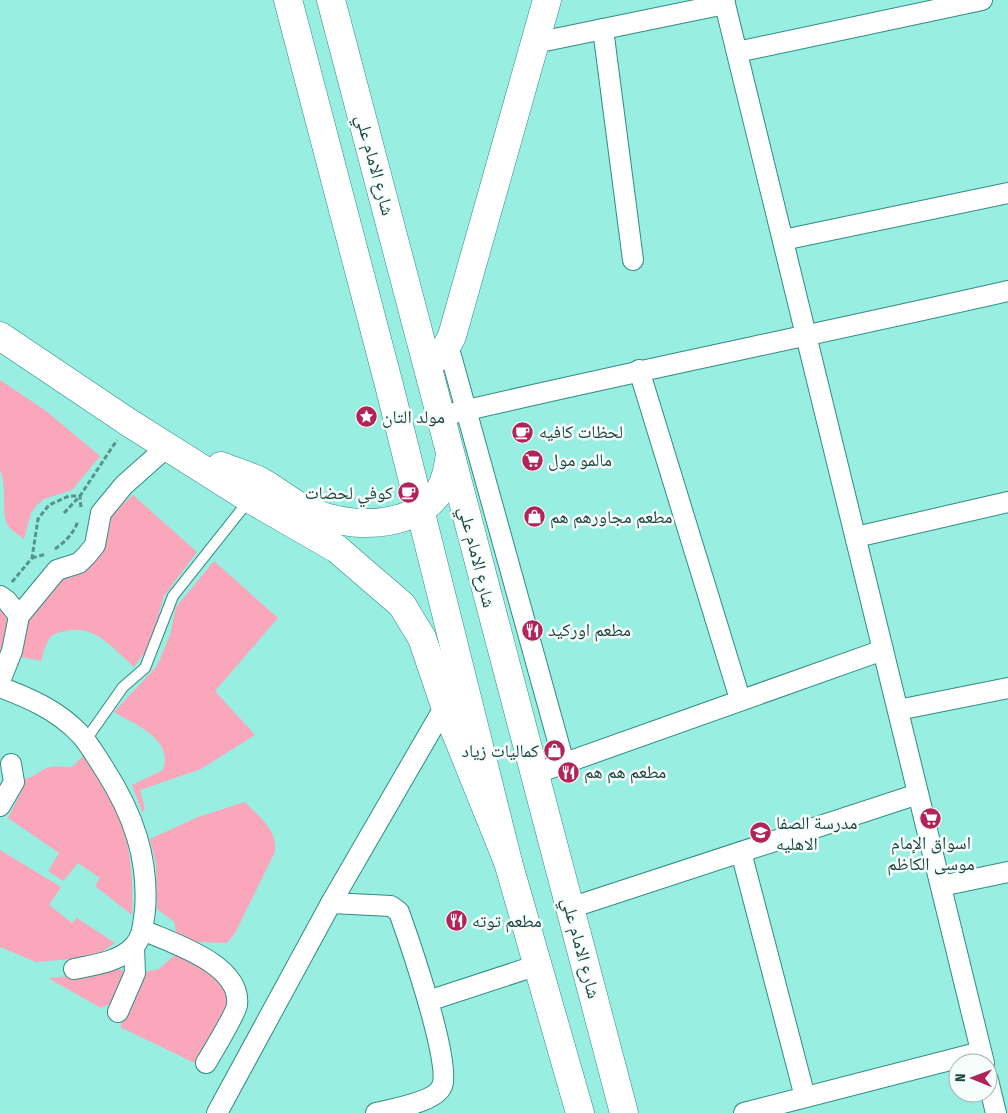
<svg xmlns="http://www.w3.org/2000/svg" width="1008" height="1113" viewBox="0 0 1008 1113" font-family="'Fira Sans Condensed','Noto Naskh Arabic',sans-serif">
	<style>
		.grass { fill: #faa7bb }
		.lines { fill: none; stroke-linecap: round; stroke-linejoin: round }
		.lane-casing { stroke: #328c82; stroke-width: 12 }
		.street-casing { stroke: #328c82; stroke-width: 22 }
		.secondary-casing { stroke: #328c82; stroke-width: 29 }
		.primary-casing { stroke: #328c82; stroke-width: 29 }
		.path { stroke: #57938a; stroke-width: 3; stroke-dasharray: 5 2.5; stroke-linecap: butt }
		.lane { stroke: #fff; stroke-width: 10 }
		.street { stroke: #fff; stroke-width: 20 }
		.secondary { stroke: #fff; stroke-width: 28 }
		.primary { stroke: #fff; stroke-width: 28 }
		.labels { text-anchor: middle; stroke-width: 5; stroke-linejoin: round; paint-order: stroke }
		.street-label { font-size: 18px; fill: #1f433e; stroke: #f6fefc }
		.poi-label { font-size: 18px; fill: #1f433e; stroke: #f6fefc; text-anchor: start }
	</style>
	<rect width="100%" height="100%" fill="#97eee1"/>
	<!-- grass -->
	<g class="grass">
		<path d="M0,380l46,31 54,45 -28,34 -28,9 -7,6 -6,8 -7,26c-5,-4 -12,-8 -16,-13 -8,-13 0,-39 -8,-56z"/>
		<path d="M133,495l64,57 -33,44 -12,41 -7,15 -11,15c-27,-24 -44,-49 -83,-31l-6,11 -4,14 -20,-4 7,-37 35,-42 42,-41 6,-22z"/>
		<path d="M214,561l64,57 -63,73 40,44 -54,34 -61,21 5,19 -3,3 -10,-27 31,-15c10,-32 -26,-44 -49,-58l43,-46 13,-31 6,-28z"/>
		<path d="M0,607l6,3 1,19 -7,25z"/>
		<path d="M83,756c9,14 19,28 27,42 20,33 24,80 22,117l-37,-29 5,-8 -22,-15 -15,18 -15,-10 11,-18 -51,-35 12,-24 4,-15c11,-3 10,-4 19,-9 7,-5 20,-3 29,-3z"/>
		<path d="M245,802c14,15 33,28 30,50l-40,81 -8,10 -30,-1 -20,-7 -3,-13 -17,-13 -1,-45 -6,-25 48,-22z"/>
		<path d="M0,850l61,37 -12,18 23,18 5,-5 38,25 -21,14 -58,5 -36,-15z"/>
		<path d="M175,955l12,2 33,20 10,26 -31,62 -79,-38 25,-55 14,-3z"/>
		<path d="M112,968l11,2 1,8 -10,24 -13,6 -53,-30 25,-2z"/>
	</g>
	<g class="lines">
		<defs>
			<path id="lane" d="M85,741l38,-54 22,-19 28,-72 77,-97"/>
			<g id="street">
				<path d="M724,0l260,1063"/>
				<path d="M603,29l30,231"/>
				<path d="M535,43l190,-39"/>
				<path d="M737,52l245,-52"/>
				<path d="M783,240l225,-47"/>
				<path d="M448,345l116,418"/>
				<path d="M639,370l101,329"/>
				<path d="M441,416c188,-44 378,-82 567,-125"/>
				<path d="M856,537l152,-35"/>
				<path d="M0,596l7,5 12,15"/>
				<path d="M0,681l12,-30 7,-35 38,-46 22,-7 8,-8 8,-10 6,-32 23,-28 44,-39"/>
				<path d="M0,687c29,11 57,23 79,46 10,10 18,25 26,37 28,44 44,88 40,141 -2,12 -2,26 -11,35 -14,16 -41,19 -60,23"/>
				<path d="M898,710l110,-22"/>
				<path d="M534,774l349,-124"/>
				<path d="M0,806l14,-24 -3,-18"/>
				<path d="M741,852l64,245"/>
				<path d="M941,886l67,-14"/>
				<path d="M331,903l60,3 8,6c10,28 53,152 43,174 -6,16 -50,23 -66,27"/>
				<path d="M570,908l348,-114"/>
				<path d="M143,930c28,13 99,34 94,75 -1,8 -25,48 -31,58"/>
				<path d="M428,1001l110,-36"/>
				<path d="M118,1012l17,-39 -1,-26"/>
				<path d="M988,1080l8,33"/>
				<path d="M217,1113l114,-210 114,-197"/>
				<path d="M744,1113l237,-61"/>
			</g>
			<g id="secondary">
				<path d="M288,0l101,385 119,477 72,251"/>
				<path d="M331,0l293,1113"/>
				<path d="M428,364l15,-11 9,-17 95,-336"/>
			</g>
			<g id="primary">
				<path d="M0,336l128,86 122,77 87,50 65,56 20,33 23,68 63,156"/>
				<path d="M221,466c12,5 26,9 39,15 13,7 25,17 39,25 32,18 76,23 111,9 29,-12 37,-33 40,-62"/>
			</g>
		</defs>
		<!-- lane casing -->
		<use href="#lane" class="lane-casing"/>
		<!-- street casing -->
		<use href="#street" class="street-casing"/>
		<!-- secondary casing -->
		<use href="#secondary" class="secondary-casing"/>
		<!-- primary casing -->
		<use href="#primary" class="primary-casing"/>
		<!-- path -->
		<g class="path">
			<path d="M64,513l16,-17 37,-56"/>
			<path d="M55,549c11,-8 19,-16 23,-28"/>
			<path d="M32,558l14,-4"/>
			<path d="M12,582l20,-24 6,-39 11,-14 20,-9h11l1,12"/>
		</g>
		<!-- lane -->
		<use href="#lane" class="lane"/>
		<!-- street -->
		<use href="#street" class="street"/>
		<!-- secondary -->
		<use href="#secondary" class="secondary"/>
		<!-- primary -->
		<use href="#primary" class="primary"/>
	</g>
	<!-- icons -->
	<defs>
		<symbol id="sight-disc" viewBox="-11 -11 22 22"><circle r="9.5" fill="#b22459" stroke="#f6fefc"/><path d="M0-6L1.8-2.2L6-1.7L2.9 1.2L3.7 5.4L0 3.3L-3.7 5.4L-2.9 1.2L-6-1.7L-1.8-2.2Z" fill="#fff"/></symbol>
		<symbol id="cafe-disc" viewBox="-11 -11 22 22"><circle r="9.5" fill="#b22459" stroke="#f6fefc"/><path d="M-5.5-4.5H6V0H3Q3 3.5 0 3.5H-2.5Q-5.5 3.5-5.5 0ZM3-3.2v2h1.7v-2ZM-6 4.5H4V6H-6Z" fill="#fff"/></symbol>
		<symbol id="supermarket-disc" viewBox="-11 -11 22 22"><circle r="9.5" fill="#b22459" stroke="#f6fefc"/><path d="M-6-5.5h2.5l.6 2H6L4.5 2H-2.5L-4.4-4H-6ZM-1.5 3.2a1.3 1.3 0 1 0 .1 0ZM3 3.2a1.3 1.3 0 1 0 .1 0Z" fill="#fff"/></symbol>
		<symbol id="shop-disc" viewBox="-11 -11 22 22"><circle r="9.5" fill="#b22459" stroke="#f6fefc"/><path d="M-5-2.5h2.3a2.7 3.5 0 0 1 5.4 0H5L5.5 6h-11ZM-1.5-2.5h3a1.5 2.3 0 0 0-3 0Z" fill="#fff"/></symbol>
		<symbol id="restaurant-disc" viewBox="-11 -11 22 22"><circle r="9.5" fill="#b22459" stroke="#f6fefc"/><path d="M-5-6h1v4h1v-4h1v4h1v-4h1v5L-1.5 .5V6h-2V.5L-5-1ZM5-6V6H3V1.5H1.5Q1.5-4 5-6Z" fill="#fff"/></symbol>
		<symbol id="university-disc" viewBox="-11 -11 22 22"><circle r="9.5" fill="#b22459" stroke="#f6fefc"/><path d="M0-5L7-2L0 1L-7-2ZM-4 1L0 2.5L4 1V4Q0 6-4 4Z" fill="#fff"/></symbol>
	</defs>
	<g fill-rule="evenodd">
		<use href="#sight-disc" x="354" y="404" width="25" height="25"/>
		<use href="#cafe-disc" x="510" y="420" width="25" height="25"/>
		<use href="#supermarket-disc" x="520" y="448" width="25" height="25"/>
		<use href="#cafe-disc" x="396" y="480" width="25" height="25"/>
		<use href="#shop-disc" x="522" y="504" width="25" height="25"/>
		<use href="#restaurant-disc" x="520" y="618" width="25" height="25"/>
		<use href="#shop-disc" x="542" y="738" width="25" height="25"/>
		<use href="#restaurant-disc" x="556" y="760" width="25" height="25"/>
		<use href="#supermarket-disc" x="918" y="806" width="25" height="25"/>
		<use href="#university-disc" x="748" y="820" width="25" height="25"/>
		<use href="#restaurant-disc" x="444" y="908" width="25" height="25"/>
	</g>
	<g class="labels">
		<!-- street labels -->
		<g class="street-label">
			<text transform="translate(375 165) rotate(75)" y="6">شارع الامام علي</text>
			<text transform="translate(477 557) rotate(76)" y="6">شارع الامام علي</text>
			<text transform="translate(581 948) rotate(75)" y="6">شارع الامام علي</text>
		</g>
		<!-- poi labels -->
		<g class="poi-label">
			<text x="382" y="423">مولد التان</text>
			<text x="539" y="438">لحظات كافيه</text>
			<text x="548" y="466">مالمو مول</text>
			<text x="393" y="499" text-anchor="end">كوفي لحضات</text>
			<text x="550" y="523">مطعم مجاورهم هم</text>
			<text x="548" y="636">مطعم اوركيد</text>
			<text x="539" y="757" text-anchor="end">كماليات زياد</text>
			<text x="584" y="778">مطعم هم هم</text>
			<text x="776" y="829">مدرسة الصفا<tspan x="776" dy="21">الاهليه</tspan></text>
			<text x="931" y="849" text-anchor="middle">اسواق الإمام<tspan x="931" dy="21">موسى الكاظم</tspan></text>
			<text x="472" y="927">مطعم توته</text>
		</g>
	</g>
	<!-- north arrow -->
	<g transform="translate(973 1078) rotate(271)"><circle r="24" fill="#f6fefc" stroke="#a0b3b0"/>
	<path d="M0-4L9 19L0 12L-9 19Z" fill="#b22459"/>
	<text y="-8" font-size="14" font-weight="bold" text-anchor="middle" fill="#1f433e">N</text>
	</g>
</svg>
